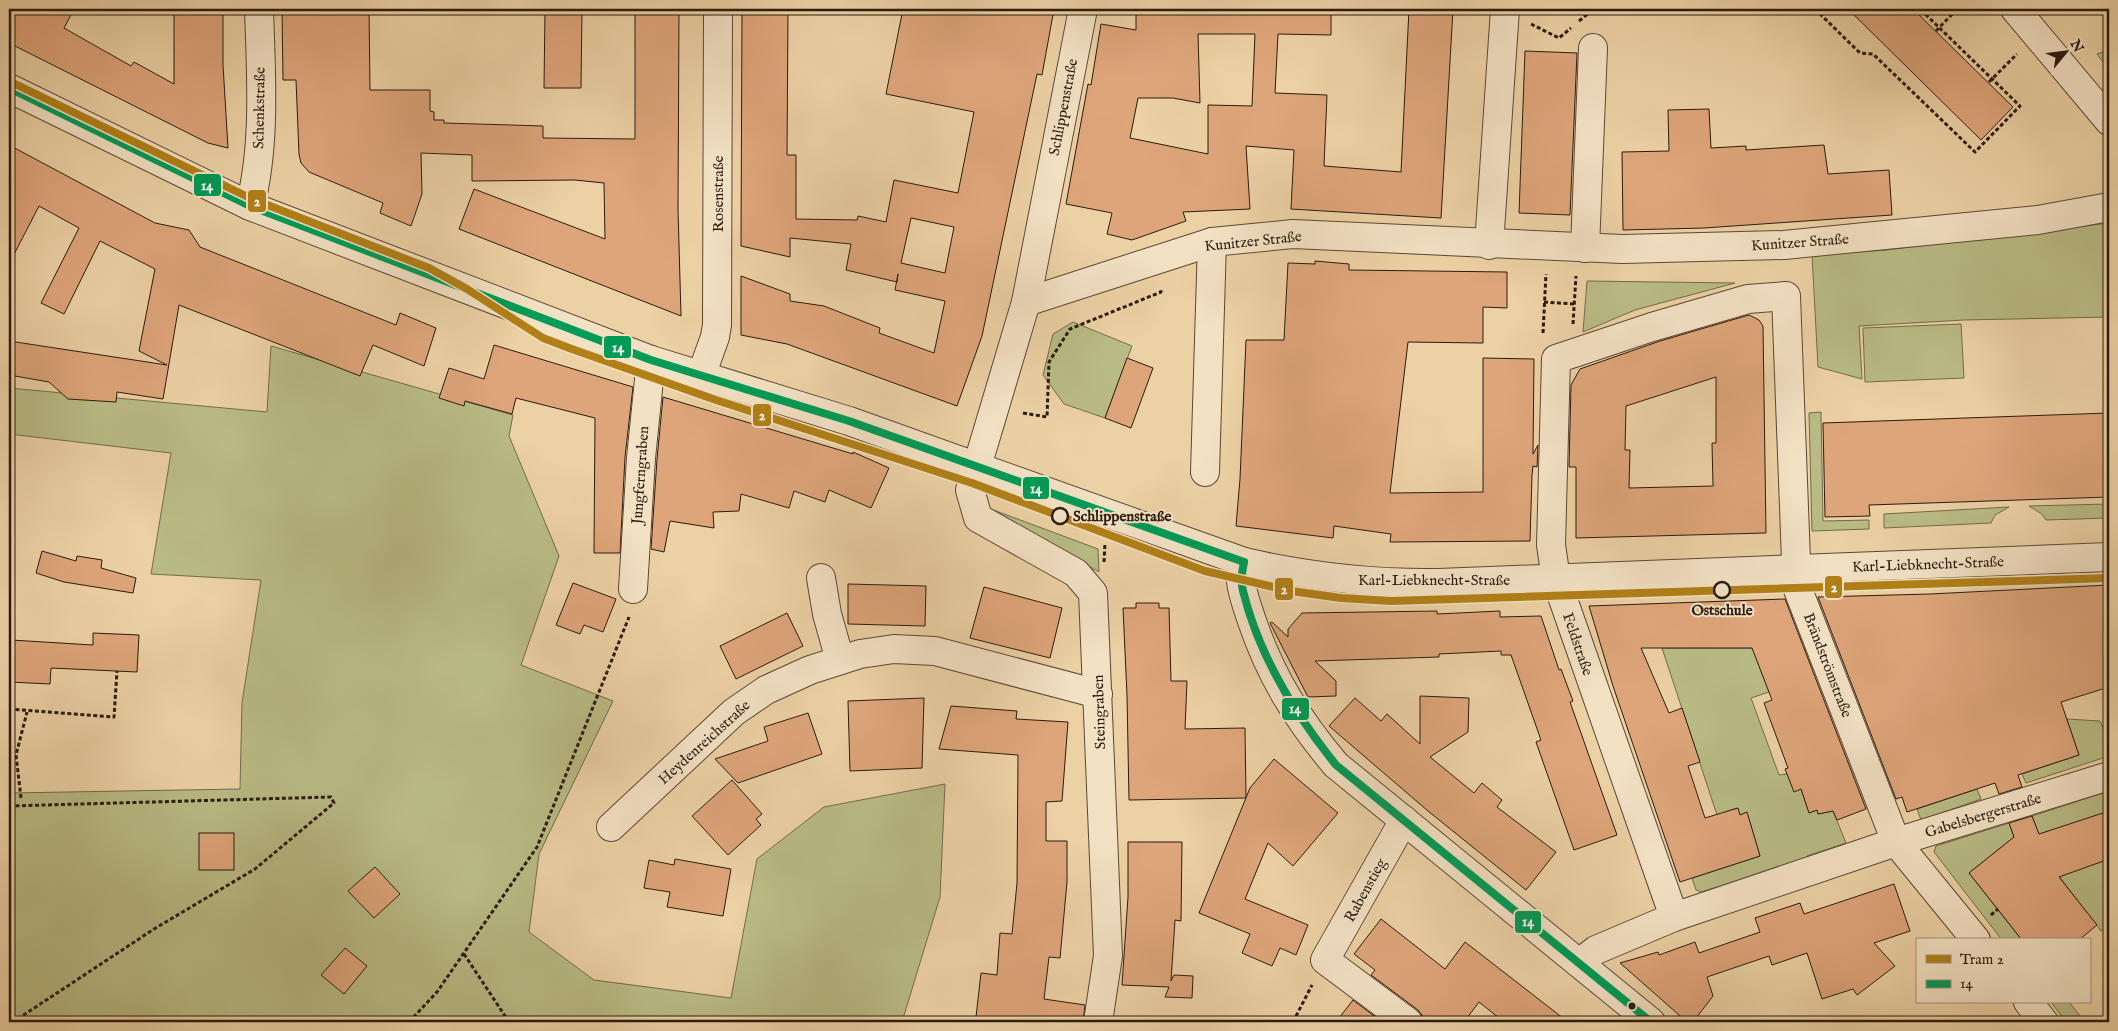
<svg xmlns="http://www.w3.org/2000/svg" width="2118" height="1031" viewBox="0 0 2118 1031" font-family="'IM FELL English',serif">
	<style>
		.green { fill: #b9bb85; stroke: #726b4a }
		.building { fill: #dea57a; stroke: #2a1b10; fill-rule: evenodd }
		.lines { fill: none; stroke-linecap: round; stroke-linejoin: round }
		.minor-casing { stroke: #5a4835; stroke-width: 30 }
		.path { stroke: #2a1b10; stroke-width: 3; stroke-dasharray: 4 2.5; stroke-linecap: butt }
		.minor { stroke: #f3e1c4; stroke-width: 28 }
		.bus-1-casing { stroke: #f3e1c4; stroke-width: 11 }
		.bus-1 { stroke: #009b56; stroke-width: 8 }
		.tram-1-casing { stroke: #f3e1c4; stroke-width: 11 }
		.tram-1 { stroke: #b18017; stroke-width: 8 }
		.stop-dot { fill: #f3e1c4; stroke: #2a1b10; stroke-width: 2.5 }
		.bus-dot { fill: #2a1b10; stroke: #f3e1c4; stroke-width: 2 }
		.labels { text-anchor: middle; stroke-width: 4; stroke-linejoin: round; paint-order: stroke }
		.street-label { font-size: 15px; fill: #2a1b10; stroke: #f3e1c4 }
		.stop-label { font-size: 15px; font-weight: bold; fill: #2a1b10; stroke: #f3e1c4; text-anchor: start }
		.line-badge { stroke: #f3e1c4; stroke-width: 2 }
		.badge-label { font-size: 14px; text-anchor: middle; font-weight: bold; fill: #fff }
	</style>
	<rect width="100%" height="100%" fill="#ecd1a5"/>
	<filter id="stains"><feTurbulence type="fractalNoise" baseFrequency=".004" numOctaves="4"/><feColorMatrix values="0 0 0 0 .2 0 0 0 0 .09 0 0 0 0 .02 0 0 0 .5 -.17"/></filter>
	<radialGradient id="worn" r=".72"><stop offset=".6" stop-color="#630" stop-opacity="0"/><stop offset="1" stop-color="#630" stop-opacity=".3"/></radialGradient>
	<!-- green -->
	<g class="green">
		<path d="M2109,50v20l-12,-16z"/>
		<path d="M2109,223v94l-145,3 -105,6 3,53 -44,-12 -6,-112 74,-5z"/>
		<path d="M1587,281l148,2 -100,27 -52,22z"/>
		<path d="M1073,322l59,24 -27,72 -41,-14 -21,-29 10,-41z"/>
		<path d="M1961,324l3,54 -99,4 -2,-54z"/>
		<path d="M271,346l242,69 -4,21 50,120 -38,109 92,36 -74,153 -10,78 65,48 137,18 26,-139 67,-52 121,-23 -5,113 -38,125h-893v-229l231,-4 2,-86 19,-123 -110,-6 20,-121 -162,-19v-46l258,24z"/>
		<path d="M1821,412l2,109 46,-1v9l-57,2 -3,-118z"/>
		<path d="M2109,504v14l-63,2 -4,-6 -13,-8z"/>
		<path d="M2009,507l-14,8 -4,8 -107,5v-14z"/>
		<path d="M988,508l110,41 1,23z"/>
		<path d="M1662,648h107v44l-18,6 28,77 8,-1 14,15 8,24 8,-3 1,4 15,-3 13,32 -39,13 5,14 -91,30 -4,-13 -16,5 -5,-2 -4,-12 68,-22 -13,-43 -7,2 -3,-7 -12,4 -6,9z"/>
		<path d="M2067,719l33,2 9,20v15l-83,27 -4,-9 57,-19z"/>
		<path d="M1977,789l4,10 -60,21 -4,-11z"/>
		<path d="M2106,792l3,19 -70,24 -7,-19z"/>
		<path d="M2009,823l5,14 -45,36 51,65 42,2h-60l-68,-88 2,-6z"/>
		<path d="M2109,859v68l-8,4 -42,-55z"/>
		<path d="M2051,1002h18l16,20h-19z"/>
	</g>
	<!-- building -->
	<g class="building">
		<path d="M9,9h65l-10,19 67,38 3,-4 40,22v-75h49v56l5,83 -20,-5 -199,-100z"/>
		<path d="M282,9h87l1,81h60v21l4,1v8h10v3l99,3v12l92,1v-130h44l-1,200 3,107 -222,-87 15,-40 131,50 -1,-56 -29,-3 -103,1v-26l-51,-2 1,41 -11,32 -31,-13 3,-10 -74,-31 -8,-9 -2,-9 -3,-74h-13z"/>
		<path d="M545,9h37l-1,79h-37z"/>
		<path d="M742,9h46l-1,146h9v64l61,1 1,-4 28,6 8,-42 64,13 16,-81 -88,-18 17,-85h151l-12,66 -5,-1 -55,262 -25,70 -170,-62 -46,-9v-59l49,18v7l34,5 56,22 -1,5 55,20 11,-52 -50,-11 3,-16 -1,8 -51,-12 5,-26 -61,-6v19l-49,-11zM911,218l43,9 -9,46 -44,-10z"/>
		<path d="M1136,9h195v26l-53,-1 -3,59 52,2 -3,71 77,6 8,-163h44l-12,209 -150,-9 3,-59 -48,-4 4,63 -67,3 3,9 -54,19 -25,-6 5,-21 -46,-9 22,-120 3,1 10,-61 35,6zM1198,34h57l-3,72 -44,-1v49l-78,-16 8,-40h35l27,5z"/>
		<path d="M1848,9h65l100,98 -32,33z"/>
		<path d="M1525,51l52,2 -7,162 -51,-2z"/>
		<path d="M1709,109l2,39 35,-2v4l78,-5 4,29 61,-4 3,45 -188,13 -81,2 -1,-78 47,-1 -1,-41z"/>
		<path d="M9,145l146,78 34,7 11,17 196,78 4,-12 36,15 -12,38 -51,-21 -13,31 -181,-71 -16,94 -46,-7 -1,10 -48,-3 -19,-17 -40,-7v-34l158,24 -28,-14 16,-82 -55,-28 -36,73 -23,-11 38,-75 -40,-22 -30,58z"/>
		<path d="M1315,261l34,3v6l158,2v36l-24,-1v36l-75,-1 -18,151 93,-1v-134l51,1 -1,95 5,-9 -1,22 -4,-1 -1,9 -2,66 -140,1 1,-8 -57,-8 -1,12 -97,-12 4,-47 6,-139h38l4,-77 27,1z"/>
		<path d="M1749,315l10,5 4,6 3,207 -190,5v-71h-7l2,-82 9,-16 80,-28zM1716,377v66h-4l1,43 -84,2 1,-38h-5l1,-44z"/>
		<path d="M494,345l139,42 -8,70 -5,96h-26l1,-135 -79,-20 -4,16 -47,-13 -1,5 -25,-8 10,-30 35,11z"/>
		<path d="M1127,358l26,10 -22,60 -26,-10z"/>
		<path d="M663,397l190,57v-2l36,16 -18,40 -42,-18 -4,12 -31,-11 -5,17 -48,-14 -2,17 -26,1 1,16 -44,-7 -6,31 -13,-3 6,-90z"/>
		<path d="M2109,413v84l-240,8 1,11 -45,1 -2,-94z"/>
		<path d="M42,551l34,10 1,-5 25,4 -1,8 35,10 -3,15 -69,-11 -28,-9z"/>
		<path d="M573,583l43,16 -13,33 -19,-7 -4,9 -24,-9z"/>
		<path d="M848,584l78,2 -1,40 -77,-2z"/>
		<path d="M2109,585v102l-48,15 18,53 -61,20 4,12 -23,7 -4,-11 -88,29 -5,-15 -6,2 -78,-202 112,-3z"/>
		<path d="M984,587l78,21 -12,50 -80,-20z"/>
		<path d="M1785,599l81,210 -29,11 -4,-9 -15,3 -1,-4 -8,3 -8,-24 -7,3 -9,-23 3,-1 -24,-65 8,-3 -20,-52h-111l28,65 13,-5 18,54 -12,4 17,52 33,-10 2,7 7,-3 13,44 -80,26 -67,-196 -24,-80z"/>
		<path d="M1136,603h23v5h10l2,73h16l-2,48 60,-1 1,70 -117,2 -2,-105 -4,-87h13z"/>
		<path d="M1437,611v3l63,-3v6l41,-1 18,54 2,-1 12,32 -3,1 47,133 -43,15 -38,-108 5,-2 -30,-85h-10v-4l-62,3v3l-124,4 21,20v15l-28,1 -38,-74 2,-1 16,15v-8l14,-16z"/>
		<path d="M787,613l16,33 -67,33 -16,-33z"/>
		<path d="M93,633l46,2 -2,37 -86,-4 -1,16 -41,-2 2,-42 82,5z"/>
		<path d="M1420,696l49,2 -1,34 -38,25 44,36 8,-10 20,17 -5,7 59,45 -30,38 -98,-79 -99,-85 26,-28 26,23 6,-7 33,30z"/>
		<path d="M924,698l-2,70 -72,3 -2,-70z"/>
		<path d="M951,706l66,5 -1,8 52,3 -6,79 -16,1v39h21v41l-7,76 -11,-1 -5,42 41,6 -2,17h-58l-49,-5 5,-44 16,2 3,-42 12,1 5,-51 1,-128 -79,-6z"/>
		<path d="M808,713l14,41 -84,29 -23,-24 53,-18 -4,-14z"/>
		<path d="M1274,759l64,54 -45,53 -25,-23 -23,56 63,26 -12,30 -16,-7 -8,18 -30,-13 8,-19 -51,-21 51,-125z"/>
		<path d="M732,780l30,34 -6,5 5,6 -33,30 -36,-39z"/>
		<path d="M2109,811v48l-50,18 38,48 -18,15h-57l-53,-67 45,-36 -5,-14 23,-7 7,18z"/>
		<rect x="199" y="833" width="35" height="37"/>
		<path d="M1128,842h54l-1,79 -6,-1 -4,61 3,-6 19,1 -1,22 -27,-1 4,-10 -47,-2 6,-88z"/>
		<path d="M675,859l56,10 -8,47 -56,-9 3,-15 -26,-4 5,-28 25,5z"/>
		<path d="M375,867l25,27 -26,24 -26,-27z"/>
		<path d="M1894,884l16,47 -36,12 21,23 -38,29 -4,-6 -31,10 -15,-46 -35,12 -3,-9 -62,21 6,19 -20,26h-6l-67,-59 38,-11 1,3 36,-13 4,11 61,-21 -5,-14 45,-15 4,11z"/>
		<path d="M1381,919l64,50 20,-27 103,80h-64l-25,-20 -15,20h-41l-1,-7 -4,-5 -47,-35 4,-5 -21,-16z"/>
		<path d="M345,948l22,18 -23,28 -23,-19z"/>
		<path d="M1353,1000l29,22h-46z"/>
	</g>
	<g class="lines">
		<defs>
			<g id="minor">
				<path d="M1083,9l-57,293 -56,188 8,28 98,55 17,20 15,363 -10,66"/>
				<path d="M2015,9l94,112"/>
				<path d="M9,88l241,118 401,154 198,61 395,141c66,15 127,22 195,21l670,-26"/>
				<path d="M250,206c16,-62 11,-133 9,-197"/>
				<path d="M1489,245l16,-236"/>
				<path d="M1585,248l8,-200"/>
				<path d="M1026,302l186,-60 81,-8 329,15 162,-4 254,-25 71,-13"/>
				<path d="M701,376l14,-39 2,-12 1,-316"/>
				<path d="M1205,472l7,-230"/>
				<path d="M1244,562c-1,6 -3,13 -3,19 1,12 7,28 11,40 19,56 46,99 84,144l315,257"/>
				<path d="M821,578l6,36 13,46"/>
				<path d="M633,589l8,-131 10,-98"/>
				<path d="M1404,820l-79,140 83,62"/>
				<path d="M611,827l123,-115 32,-22 44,-20 50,-16 34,-5 41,2 163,43"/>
				<path d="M1674,917l-118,-338 -5,-34 5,-186 96,-32 96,-28 38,-3 11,291 99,255 80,98"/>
				<path d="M1579,963l17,-13 78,-33 222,-75 213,-66"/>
				<path d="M2028,1002l16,20"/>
			</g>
		</defs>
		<!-- minor casing -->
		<use href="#minor" class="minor-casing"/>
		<!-- path -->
		<g class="path">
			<path d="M1815,9l45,44 13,1 102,98 45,-46 -100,-97"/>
			<path d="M1579,21l15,-12"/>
			<path d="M1531,24l28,14 12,-10"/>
			<path d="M1936,31l21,-22"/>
			<path d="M1989,82l28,-28"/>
			<path d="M1544,302l30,2"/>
			<path d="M1573,324l3,-48"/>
			<path d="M1543,333l3,-59"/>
			<path d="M1023,413l24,4 2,-55 21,-33 91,-37v-3"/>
			<path d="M1104,562l1,-19"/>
			<path d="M9,709l105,8 3,-46"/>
			<path d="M21,798l-5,-43 11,-43"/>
			<path d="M9,806l322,-9 3,6 -79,66 -101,60 -141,93"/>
			<path d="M1991,915l7,-6"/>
			<path d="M464,954l45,68"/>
			<path d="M409,1022l28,-30 100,-145 92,-230"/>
			<path d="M1293,1022l19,-37"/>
		</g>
		<!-- minor -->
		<use href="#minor" class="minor"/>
		<defs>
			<g id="bus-1">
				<path d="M9,88l241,118 401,154 198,61 395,141"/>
				<path d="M1244,562l-3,17 2,12c16,65 51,122 93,174l315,257"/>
			</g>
		</defs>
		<!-- bus-1 casing -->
		<use href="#bus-1" class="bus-1-casing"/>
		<!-- bus-1 -->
		<use href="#bus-1" class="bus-1"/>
		<defs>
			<path id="tram-1" d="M9,81l243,118 177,69 38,21 76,49 26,10 147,52 256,83 233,88 86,20 50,7 50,3 718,-23"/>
		</defs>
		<!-- tram-1 casing -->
		<use href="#tram-1" class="tram-1-casing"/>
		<!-- tram-1 -->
		<use href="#tram-1" class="tram-1"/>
	</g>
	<!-- markers -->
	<g class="stop-dot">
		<circle cx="1060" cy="516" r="8"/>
		<circle cx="1722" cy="590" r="8"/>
	</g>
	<circle class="bus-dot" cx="1632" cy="1006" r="4.5"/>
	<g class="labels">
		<!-- street labels -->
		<g class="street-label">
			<text transform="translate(1063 107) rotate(-79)" y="5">Schlippenstraße</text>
			<text transform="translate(259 108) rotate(-89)" y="5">Schenkstraße</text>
			<text transform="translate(718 194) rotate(-90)" y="5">Rosenstraße</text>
			<text transform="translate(1253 241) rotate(-6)" y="5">Kunitzer Straße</text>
			<text transform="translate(1800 242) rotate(-4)" y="5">Kunitzer Straße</text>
			<text transform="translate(640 475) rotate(-86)" y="5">Jungferngraben</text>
			<text transform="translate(1928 564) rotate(-2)" y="5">Karl-Liebknecht-Straße</text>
			<text x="1434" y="585">Karl-Liebknecht-Straße</text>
			<text transform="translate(1578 644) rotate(71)" y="5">Feldstraße</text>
			<text transform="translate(1828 665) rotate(69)" y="5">Brändströmstraße</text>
			<text transform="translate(1099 712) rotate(-92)" y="5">Steingraben</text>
			<text transform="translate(704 742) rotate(-42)" y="5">Heydenreichstraße</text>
			<text transform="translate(1983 815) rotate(-17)" y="5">Gabelsbergerstraße</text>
			<text transform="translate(1365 890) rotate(-61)" y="5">Rabenstieg</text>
		</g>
		<!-- stop labels -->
		<g class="stop-label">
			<text x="1073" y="521">Schlippenstraße</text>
			<text x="1722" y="615" text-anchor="middle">Ostschule</text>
		</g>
	</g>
	<g class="line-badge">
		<rect x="193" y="173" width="29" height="24" rx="5" fill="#009b56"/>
		<rect x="247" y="189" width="20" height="24" rx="5" fill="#b18017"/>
		<rect x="603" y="335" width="29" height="24" rx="5" fill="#009b56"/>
		<rect x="752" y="403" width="20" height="24" rx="5" fill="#b18017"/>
		<rect x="1022" y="476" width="28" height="24" rx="5" fill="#009b56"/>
		<rect x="1824" y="575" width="19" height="24" rx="5" fill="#b18017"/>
		<rect x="1274" y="577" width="20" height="24" rx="5" fill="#b18017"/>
		<rect x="1281" y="697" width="29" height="24" rx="5" fill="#009b56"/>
		<rect x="1514" y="910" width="28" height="24" rx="5" fill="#009b56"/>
	</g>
	<g class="badge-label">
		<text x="207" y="190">14</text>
		<text x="257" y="206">2</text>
		<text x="618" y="352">14</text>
		<text x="762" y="420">2</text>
		<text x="1036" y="493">14</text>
		<text x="1834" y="592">2</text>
		<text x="1284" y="594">2</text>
		<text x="1295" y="713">14</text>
		<text x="1528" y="926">14</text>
	</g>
	<!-- margin -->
	<rect width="2118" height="1031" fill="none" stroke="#ecd1a5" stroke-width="30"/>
	<rect x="10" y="10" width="2098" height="1011" fill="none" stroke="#2a1b10" stroke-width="2.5"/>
	<rect x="15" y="15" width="2088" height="1001" fill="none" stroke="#2a1b10"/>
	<!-- legend -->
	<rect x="1916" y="938" width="175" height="65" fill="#f3e1c4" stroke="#a3927c"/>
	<rect x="1926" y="955" width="25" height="8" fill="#b18017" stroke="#a3927c"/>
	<text x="1960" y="964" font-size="15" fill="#2a1b10">Tram 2</text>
	<rect x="1926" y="980" width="25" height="8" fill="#009b56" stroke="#a3927c"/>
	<text x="1960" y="988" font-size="15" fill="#2a1b10">14</text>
	<!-- north arrow -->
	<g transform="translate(2066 52) rotate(61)" stroke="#f3e1c4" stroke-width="4" paint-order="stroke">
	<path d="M0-4L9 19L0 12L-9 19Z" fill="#2a1b10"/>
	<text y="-8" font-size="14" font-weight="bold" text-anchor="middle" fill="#2a1b10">N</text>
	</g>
	<rect width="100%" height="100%" filter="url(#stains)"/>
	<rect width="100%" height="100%" fill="url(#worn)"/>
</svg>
